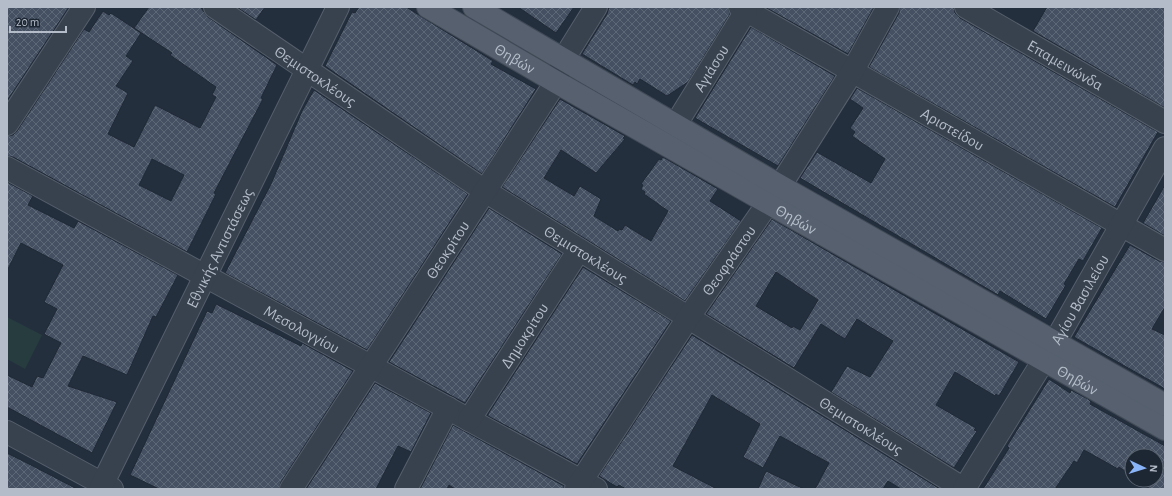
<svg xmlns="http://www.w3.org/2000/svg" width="1172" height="496" viewBox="0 0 1172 496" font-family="'Alegreya Sans',sans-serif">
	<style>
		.green { fill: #263c3f }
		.building { fill: url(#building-cross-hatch); stroke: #1f2835; fill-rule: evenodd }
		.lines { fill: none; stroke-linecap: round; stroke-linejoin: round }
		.minor-casing { stroke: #565f6c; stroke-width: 24 }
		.major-casing { stroke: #414a57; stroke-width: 24 }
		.minor { stroke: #38414e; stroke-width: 22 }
		.major { stroke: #56606e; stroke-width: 22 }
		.labels { text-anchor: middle; stroke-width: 3.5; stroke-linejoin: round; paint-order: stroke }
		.street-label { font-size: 16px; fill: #b4bcc9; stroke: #1d2633 }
	</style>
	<defs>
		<pattern id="building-cross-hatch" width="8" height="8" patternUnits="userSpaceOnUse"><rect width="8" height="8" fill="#455162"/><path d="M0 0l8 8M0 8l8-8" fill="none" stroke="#5d6877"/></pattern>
	</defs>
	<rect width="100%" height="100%" fill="#242f3e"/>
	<!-- green -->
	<path class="green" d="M7,317l35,18 -17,34 -18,-10z"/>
	<!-- building -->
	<g class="building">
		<path d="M7,7h62l-62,94z"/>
		<path d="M149,7h51l8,10 69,48 -16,33 2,1 -49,94 2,1 -29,58 -174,-95 -6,-1v-20l6,-1 4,-4 67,-102 5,3 14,-21 6,4 2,-2 30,20 -15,23 7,5 -17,25 12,7 -20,41 26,13 21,-42 45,23 16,-31 -4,-2 4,-8 -46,-32 2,-2 -38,-25zM152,159l32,16 -13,26 -32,-16z"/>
		<path d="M237,7h28l-9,13z"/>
		<path d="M359,7h47l87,54 -2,3 45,25 -54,85 -157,-108 27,-54 3,1z"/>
		<path d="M518,7h56l-18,26z"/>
		<path d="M609,7h119l2,7 -42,68 -21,14 -27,-17 -3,5 -2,-2 -2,3 -51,-31 25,-40z"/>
		<path d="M765,7h109l-26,47z"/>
		<path d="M900,7h54l1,6 5,5 198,114 -43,75 -246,-140 30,-54z"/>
		<path d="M1047,7h118v101l-132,-77z"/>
		<path d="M751,27l84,49 -57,90 -83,-48z"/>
		<path d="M857,88l245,140 -19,33 -4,-2 -15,25 2,1 -20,34 -46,-28 -2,4 -198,-117 17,-26 54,31 14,-24 -33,-23 3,-4 -5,-4 13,-20 -13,-9z"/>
		<path d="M314,90l154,104 -101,156 -142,-77 46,-89 31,-73z"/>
		<path d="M560,99l65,37 -2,2 2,1 -29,34 -35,-23 -17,28 30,18 6,-10 21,13 -7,17 24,15 1,-2 3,1 3,-5 26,16 17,-30 -24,-17 1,-2 -4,-3 2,-4 -2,-1 18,-25 2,1 2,-3 55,32 -8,12 31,20 -56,80 -183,-114z"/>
		<path d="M7,182l26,14 -5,9 46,23 4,-7 100,54 -22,42 -3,-1 -26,59 -44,-19 -15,30 49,16 -25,51 -85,-46v-32l25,12 5,-11 6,2 18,-35 -17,-9 13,-25 -13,-7 19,-37 -42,-22 -14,28z"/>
		<path d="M1165,185v51l-22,-13z"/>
		<path d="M489,208l73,46 -97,149 -76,-41z"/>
		<path d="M772,219l247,143 -20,34 -3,-2 -1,2 -40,-24 -19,33 40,23 -2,2 3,1 -23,37 -123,-76 16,-26 23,11 23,-36 -36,-22 -12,20 -24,-15 -27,44 -88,-54zM776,272l42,28 -18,30 -7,-4 -1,2 -36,-22z"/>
		<path d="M1130,245l29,16 6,1v45l-13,22 13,6v54l-91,-52z"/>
		<path d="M583,267l88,54 -94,143 -89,-48v-2z"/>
		<path d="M216,304l85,42 1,-3 51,28 -72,111 -2,7h-120l-29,-14 77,-164 5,2z"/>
		<path d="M692,335l248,154h-39l-13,-8 -5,8h-68l14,-26 -49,-27 -17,32 -20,-11 17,-33 -48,-29 -39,71 44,23h-91l-7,-4 -2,2 -18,-11z"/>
		<path d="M1049,379l21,14 1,-3 17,9 3,3 -1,2 75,42v43h-15l-13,-9h19v-24h-24v20l-13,-9 -1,2 -34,-19 -7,13 -3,-2 -19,28h-72l26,-41 -2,-2z"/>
		<path d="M375,383l56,30 -20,39 -13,-6 -22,43h-70z"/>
		<path d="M453,425l111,61v3h-109l-6,-4 -2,4h-27z"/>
		<path d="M7,453l26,13 44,23h-70z"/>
		<path d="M766,471l38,18h-46z"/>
	</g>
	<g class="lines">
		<defs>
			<g id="minor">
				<path id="s1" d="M215,7l270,184 479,298"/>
				<path id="s2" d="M740,7l425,243"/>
				<path id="s3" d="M966,7l199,115"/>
				<path d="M7,124l77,-117"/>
				<path id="s4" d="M676,124l70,-113"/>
				<path id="s5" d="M7,168l589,321"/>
				<path id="s6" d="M469,420l110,-170"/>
				<path d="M7,432l105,57"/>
				<path id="s7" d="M100,489l238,-482"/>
				<path id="s8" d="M291,489l265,-407 7,-22 33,-53"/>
				<path d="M406,489l42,-81"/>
				<path id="s9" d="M576,489l112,-171 92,-132 72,-114 36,-65"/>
				<path id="s10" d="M964,489l91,-147 110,-194"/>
			</g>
			<g id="major">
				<path id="s11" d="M428,7l128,75 609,347"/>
				<path d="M474,7l306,179 385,219"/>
			</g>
		</defs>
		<!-- minor casing -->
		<use href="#minor" class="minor-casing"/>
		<!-- major casing -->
		<use href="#major" class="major-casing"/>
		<!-- minor -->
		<use href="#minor" class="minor"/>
		<!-- major -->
		<use href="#major" class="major"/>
	</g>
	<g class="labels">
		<!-- street labels -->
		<g class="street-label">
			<text dy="6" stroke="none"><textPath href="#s11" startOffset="101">Θηβών</textPath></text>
			<text dy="6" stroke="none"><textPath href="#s3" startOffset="115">Επαμεινώνδα</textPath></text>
			<text dy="6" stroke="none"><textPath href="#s4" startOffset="66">Αγιάσου</textPath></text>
			<text dy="6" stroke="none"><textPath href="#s1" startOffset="122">Θεμιστοκλέους</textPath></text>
			<text dy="6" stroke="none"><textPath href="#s2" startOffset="245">Αριστείδου</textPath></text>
			<text dy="6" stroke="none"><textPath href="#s11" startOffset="425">Θηβών</textPath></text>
			<text dy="6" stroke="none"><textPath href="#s7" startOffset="269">Εθνικής Αντιστάσεως</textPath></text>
			<text dy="6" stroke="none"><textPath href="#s8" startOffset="286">Θεοκρίτου</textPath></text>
			<text dy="6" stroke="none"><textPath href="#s1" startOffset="446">Θεμιστοκλέους</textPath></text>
			<text dy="6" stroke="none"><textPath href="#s9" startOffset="275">Θεοφράστου</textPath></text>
			<text dy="6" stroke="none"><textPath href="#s10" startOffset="222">Αγίου Βασιλείου</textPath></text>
			<text dy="6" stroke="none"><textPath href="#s5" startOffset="336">Μεσολογγίου</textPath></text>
			<text dy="6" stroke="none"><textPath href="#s6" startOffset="101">Δημοκρίτου</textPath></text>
			<text dy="6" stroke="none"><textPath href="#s11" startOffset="749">Θηβών</textPath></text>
			<text dy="6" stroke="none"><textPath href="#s1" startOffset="770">Θεμιστοκλέους</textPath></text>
		</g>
	</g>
	<!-- border -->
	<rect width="1172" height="496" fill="none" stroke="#b4bcc9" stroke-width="16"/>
	<!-- north arrow -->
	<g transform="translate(1144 468) rotate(94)"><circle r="19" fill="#1d2633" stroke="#59626f"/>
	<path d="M0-3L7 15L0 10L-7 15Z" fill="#8ab4f8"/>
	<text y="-6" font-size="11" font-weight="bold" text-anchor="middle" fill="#b4bcc9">N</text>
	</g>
	<!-- scale -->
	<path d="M10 26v6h56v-6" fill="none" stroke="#b4bcc9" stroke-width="2"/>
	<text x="16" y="26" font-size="12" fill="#b4bcc9" stroke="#1d2633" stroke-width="3" paint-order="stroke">20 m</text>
</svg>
